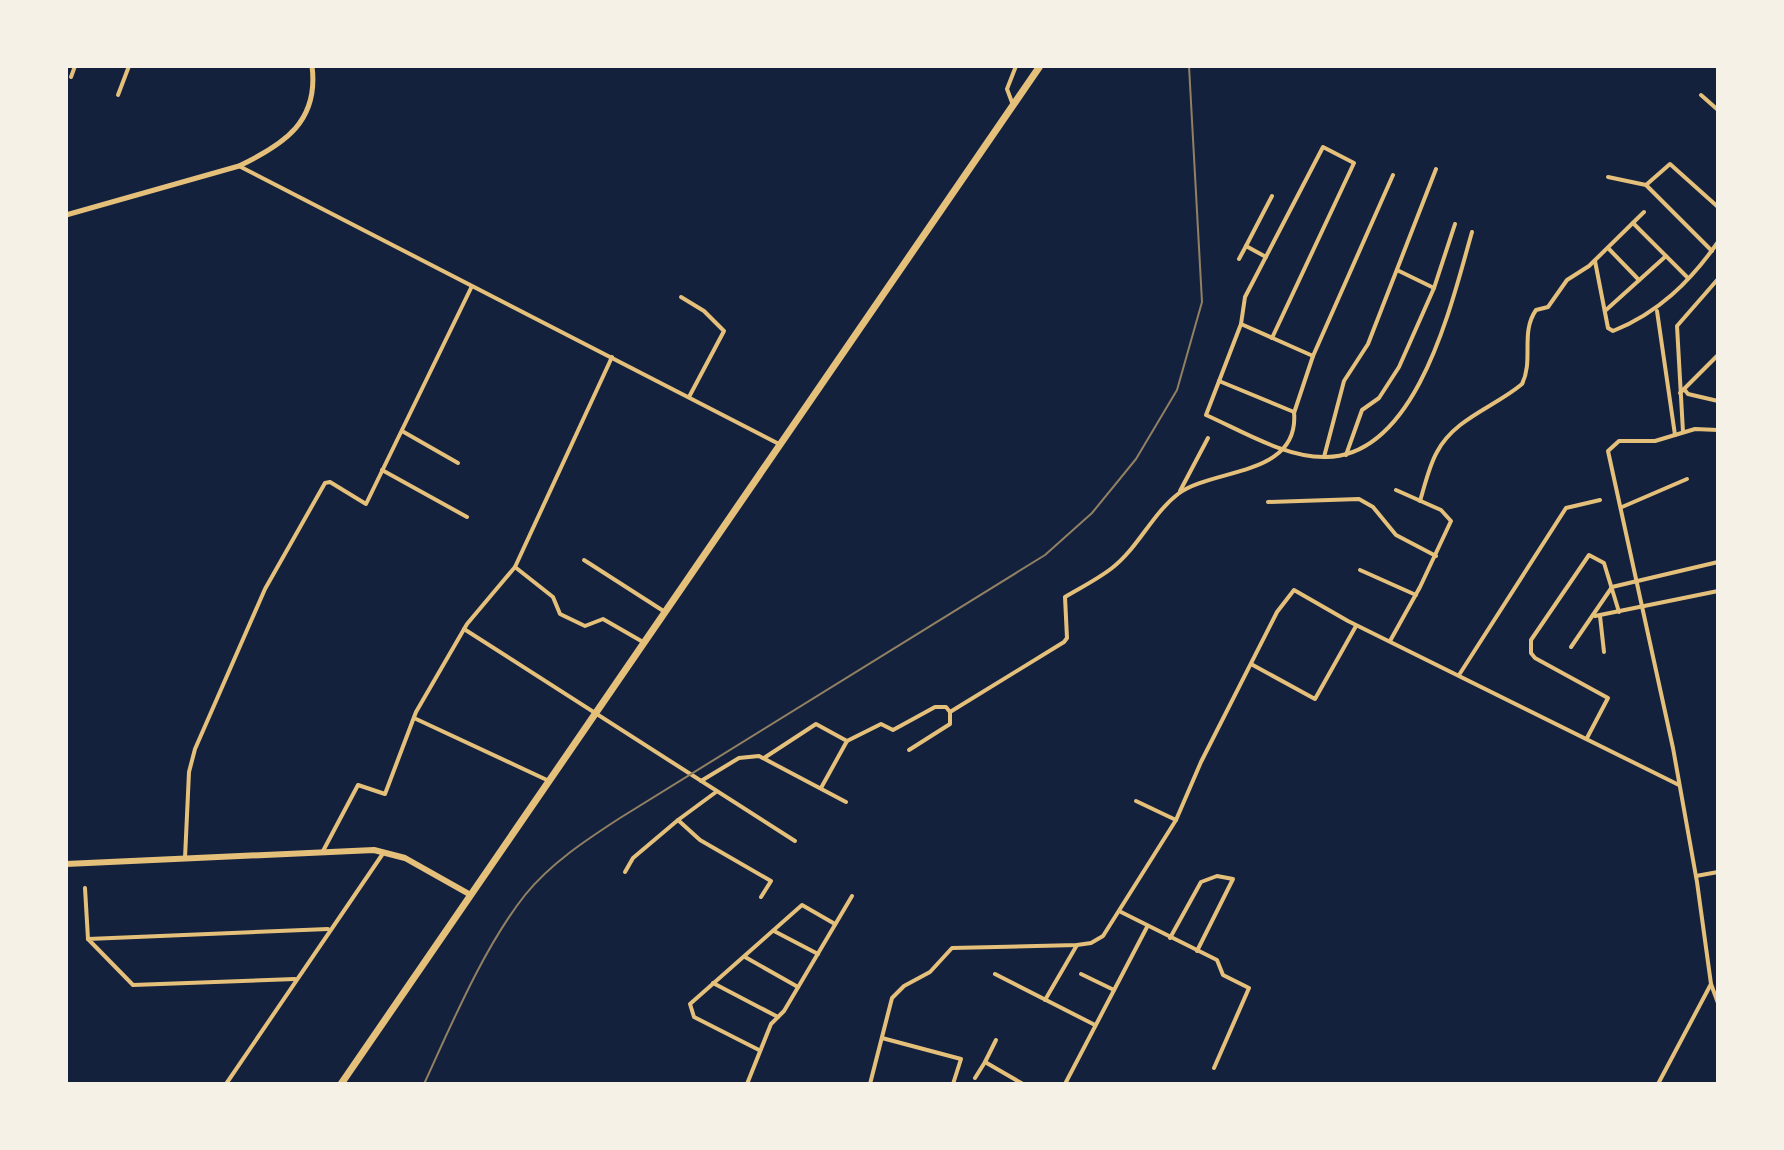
<svg xmlns="http://www.w3.org/2000/svg" width="1784" height="1150" viewBox="0 0 1784 1150" font-family="Helvetica,sans-serif">
	<style>
		.lines { fill: none; stroke-linecap: round; stroke-linejoin: round }
		.minor { stroke: #e5c07b; stroke-width: 4 }
		.tertiary { stroke: #e5c07b; stroke-width: 5 }
		.secondary { stroke: #e5c07b; stroke-width: 6 }
		.trunk { stroke: #e5c07b; stroke-width: 7 }
		.rail { stroke: #918062; stroke-width: 2 }
	</style>
	<rect width="100%" height="100%" fill="#14213d"/>
	<g class="lines">
		<!-- minor -->
		<g class="minor">
			<path d="M71,77l4,-11"/>
			<path d="M118,95l11,-29"/>
			<path d="M1701,95l17,15"/>
			<path d="M1013,105l-6,-16 9,-23"/>
			<path d="M239,166l540,278"/>
			<path d="M1608,177l38,8 66,66"/>
			<path d="M1646,185l24,-21 48,43"/>
			<path d="M1633,223l55,55"/>
			<path d="M1608,248l31,32"/>
			<path d="M1266,257l-20,-11 26,-50"/>
			<path d="M1239,259l7,-13"/>
			<path d="M1595,261l13,67 5,3c45,-18 77,-49 105,-89"/>
			<path d="M1397,270l37,18"/>
			<path d="M681,297l23,14 20,20 -35,66"/>
			<path d="M1606,310l60,-54"/>
			<path d="M1657,311l18,124"/>
			<path d="M1241,324l72,32"/>
			<path d="M1272,338l82,-175 -31,-16 -78,150 -4,27 -35,91c36,16 80,43 120,42 92,-1 126,-156 146,-225"/>
			<path d="M1684,389l4,5 30,7"/>
			<path d="M1680,393l38,-38"/>
			<path d="M1294,413l19,-57 80,-181"/>
			<path d="M1718,430l-23,-1 -40,12h-36l-11,10 65,297 24,134 14,102 7,19"/>
			<path d="M402,431l56,32"/>
			<path d="M1683,432l-6,-106 41,-47"/>
			<path d="M1346,455l16,-45 17,-12 20,-31 35,-79 21,-64"/>
			<path d="M1324,457l20,-76 24,-37 68,-175"/>
			<path d="M382,470l85,47"/>
			<path d="M1180,491l28,-53"/>
			<path d="M1420,501c5,-16 9,-35 17,-49 18,-34 58,-45 85,-68 12,-24 -2,-51 14,-74l12,-3 19,-27 22,-14 55,-54"/>
			<path d="M1268,502l91,-3 14,8 23,28 40,21"/>
			<path d="M1622,507l65,-28"/>
			<path d="M584,560l81,52"/>
			<path d="M515,567l38,30 7,17 25,12 18,-7 40,23"/>
			<path d="M1360,570l56,25"/>
			<path d="M1595,616l123,-25"/>
			<path d="M1600,616l4,36"/>
			<path d="M464,629l331,212"/>
			<path d="M1390,641l30,-54 31,-66 -10,-11 -45,-20"/>
			<path d="M1571,647l41,-60 106,-25"/>
			<path d="M1251,664l64,35 41,-73"/>
			<path d="M1459,675l107,-167 34,-8"/>
			<path d="M414,718l133,62"/>
			<path d="M1587,738l21,-40 -73,-40 -4,-5v-13l58,-85 15,8 15,49"/>
			<path d="M847,741l34,-17 12,6 42,-23h11l4,5 114,-70 3,-4 -2,-41c15,-9 33,-18 47,-29 26,-20 40,-54 66,-74 34,-26 122,-17 116,-82l-75,-31"/>
			<path d="M909,750l41,-26v-12"/>
			<path d="M764,758l52,-34 31,17 -26,47"/>
			<path d="M701,781l38,-23 20,-2 87,46"/>
			<path d="M716,792l-38,28 22,20 71,41 -10,16"/>
			<path d="M1136,801l40,19"/>
			<path d="M323,851l35,-66 27,9 31,-82 51,-88 48,-57 97,-210"/>
			<path d="M185,858l4,-86 6,-23 70,-160 60,-106 5,-1 36,22 105,-216"/>
			<path d="M625,872l8,-14 45,-38"/>
			<path d="M1696,876l22,-4"/>
			<path d="M85,888l3,51"/>
			<path d="M1121,912l96,48 6,15 26,13 -35,80"/>
			<path d="M774,931l44,23"/>
			<path d="M1170,938l31,-56 16,-6 16,3 -36,72"/>
			<path d="M745,957l53,30"/>
			<path d="M995,974l100,51"/>
			<path d="M1081,974l33,16"/>
			<path d="M295,979l-162,6 -45,-46 240,-10"/>
			<path d="M713,983l65,34"/>
			<path d="M1045,1000l32,-55"/>
			<path d="M882,1038l79,21 -8,25"/>
			<path d="M759,1050l-65,-33 -4,-13 112,-99 33,19"/>
			<path d="M985,1062l11,-22"/>
			<path d="M975,1078l10,-16 38,22"/>
			<path d="M226,1084l158,-232"/>
			<path d="M747,1084l24,-60 13,-13 68,-115"/>
			<path d="M870,1084l22,-86 12,-12 26,-14 22,-24 125,-3 14,-2 12,-7 73,-116 25,-58 76,-150 17,-22 54,31 331,164"/>
			<path d="M1065,1084l82,-157"/>
			<path d="M1658,1084l53,-100"/>
		</g>
		<!-- tertiary -->
		<path class="tertiary" d="M66,215l173,-49c46,-22 80,-45 73,-100"/>
		<!-- secondary -->
		<path class="secondary" d="M66,864l308,-14 31,8 64,36"/>
		<!-- trunk -->
		<path class="trunk" d="M341,1084l699,-1018"/>
		<!-- rail -->
		<path class="rail" d="M424,1084c28,-61 60,-137 101,-189 26,-32 61,-55 95,-77l425,-263 47,-42 44,-54 41,-69 25,-88 -13,-236"/>
	</g>
	<!-- border -->
	<rect width="1784" height="1150" fill="none" stroke="#f6f1e7" stroke-width="136"/>
</svg>
